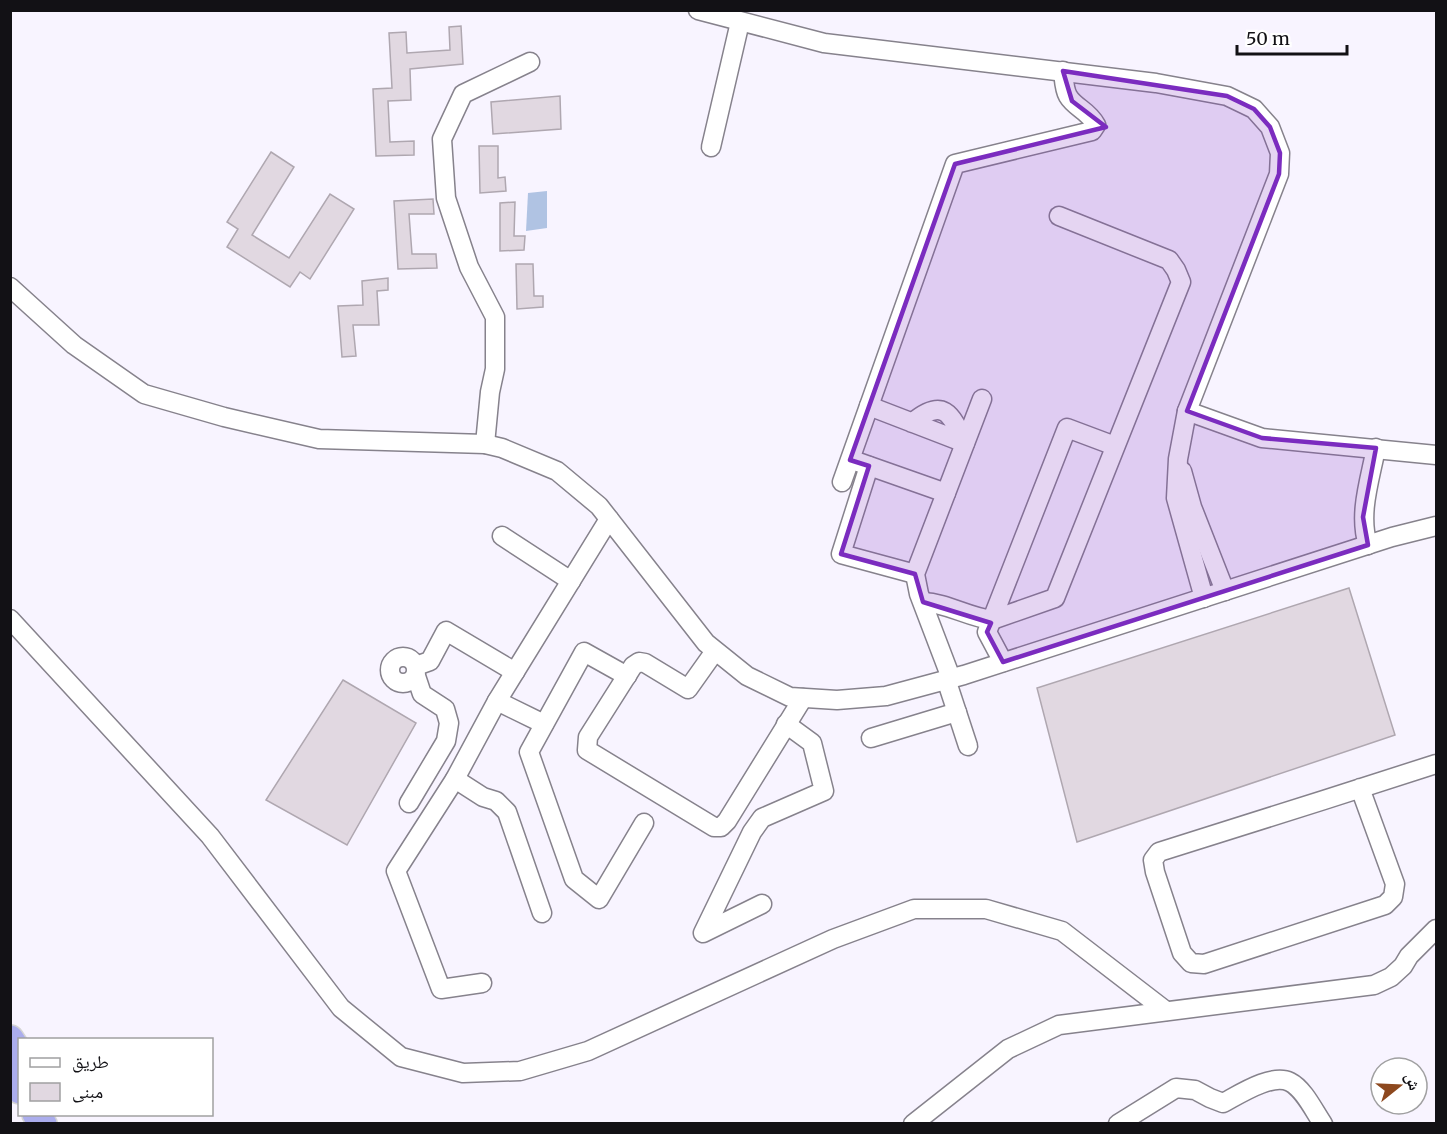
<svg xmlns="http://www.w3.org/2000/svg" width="1447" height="1134" viewBox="0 0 1447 1134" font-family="Merriweather,'Noto Naskh Arabic',serif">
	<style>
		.water { fill: #b0c3e3 }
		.building { fill: #e1d8e1; stroke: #afa7b0; stroke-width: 1.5 }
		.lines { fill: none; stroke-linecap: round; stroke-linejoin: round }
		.minor-casing { stroke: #86828c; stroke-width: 21 }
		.highway-casing { stroke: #d4d4d5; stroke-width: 30 }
		.minor { stroke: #fff; stroke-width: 18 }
		.highway { stroke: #abaded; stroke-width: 27 }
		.marked { fill: #7b2cbf; fill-opacity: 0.2; stroke: #7b2cbf; stroke-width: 4.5; stroke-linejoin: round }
	</style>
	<rect width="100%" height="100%" fill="#f8f4ff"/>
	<!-- water -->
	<path class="water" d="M547,191v37l-21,3 2,-38z"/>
	<!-- building -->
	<g class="building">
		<path d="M461,26l2,38 -53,5 1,31 -23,1 2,41 24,-1v14l-38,1 -3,-67 19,-1 -3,-55 17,-1 1,21 43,-3 -1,-23z"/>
		<path d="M560,96l1,33 -68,5 -2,-32z"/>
		<path d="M479,146h19v32l7,-1 1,14 -26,2z"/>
		<path d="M271,152l23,15 -42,68 37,23 41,-64 24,15 -44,70 -10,-7 -10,15 -63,-40 11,-18 -11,-7z"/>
		<path d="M433,199l1,15h-25l3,40h24l1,14 -39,1 -4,-68z"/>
		<path d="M515,202l-1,34h11l-1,14 -24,1v-48z"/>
		<path d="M516,264h17l1,32h9v11l-26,2z"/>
		<path d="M388,278v12l-11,1 2,34h-26l3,31 -14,1 -4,-51 25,-1 -1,-24z"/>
		<path d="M1349,588l46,147 -318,107 -40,-154z"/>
		<path d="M343,680l73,43 -69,122 -81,-45z"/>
	</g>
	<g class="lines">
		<defs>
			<g id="minor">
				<path d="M698,10l126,33 332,40 71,13 27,13 16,18 10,26 -1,21 -92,237 -9,48 -2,39 28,100"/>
				<path d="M711,147l29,-125"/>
				<path d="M10,287l64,58 70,49 80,23 95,22 166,5 17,4 55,23 42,35 107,137 41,33 43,21 47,3 49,-4 78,-21 428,-138 44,-11"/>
				<path d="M869,406l96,37c-14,-30 -22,-46 -53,-20"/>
				<path d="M1187,411l75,27 174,17"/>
				<path d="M485,444l5,-52 5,-23v-52l-26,-50 -23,-69 -4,-59 21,-45 67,-32"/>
				<path d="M858,462l88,31"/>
				<path d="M869,466l-28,88 74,20"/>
				<path d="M1182,471l10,36 33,84"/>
				<path d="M842,482l113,-318 137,-33 4,-6c-8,-15 -21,-17 -28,-29 -4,-7 -4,-17 -5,-25"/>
				<path d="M502,536l69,45"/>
				<path d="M1368,545c-10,-31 2,-65 8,-97"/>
				<path d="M923,602c24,1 45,15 69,18l63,-22 126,-316 -5,-12 -7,-10 -110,-44"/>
				<path d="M10,619l200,217 131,172 60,49 62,16 57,-2 68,-20 245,-112 81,-30h72l76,22 104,80"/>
				<path d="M715,651l-27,38 -43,-26 -6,-1 -6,4 -45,71 -1,13 127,77h7l6,-6 76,-123"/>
				<circle cx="403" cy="670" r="13"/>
				<path d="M1003,662l-16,-30 80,-204 48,18"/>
				<path d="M416,666l14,-5 16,-30 69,41"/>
				<path d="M627,676l-43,-24 -55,100 45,127 25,20 45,-76"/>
				<path d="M951,678l-32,-84 -4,-20 67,-175"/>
				<path d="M946,679l22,67"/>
				<path d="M497,701l47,23"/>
				<path d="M871,738l86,-26"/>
				<path d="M455,779l28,18 13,4 11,11 35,101"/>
				<path d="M1360,788l35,96 -2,13 -8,8 -181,59 -13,-1 -9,-10 -27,-81 -2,-12 6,-8c92,-29 185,-58 277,-88"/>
				<path d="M409,803l37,-62 3,-18 -4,-14 -23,-15 -6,-18"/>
				<path d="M762,904l-59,29 49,-101 10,-14 62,-27 -12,-48 -26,-19"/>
				<path d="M482,983l-41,6 -45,-118 59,-92 42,-78 112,-182"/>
				<path d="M913,1124l95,-75 51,-24 315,-40 17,-8 12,-11 6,-10 27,-27"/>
				<path d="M1118,1124l58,-36 19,2 15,8 13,5c17,-9 49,-30 67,-21 14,7 24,29 33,42"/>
			</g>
			<g id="highway">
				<path d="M10,1039l10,15"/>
				<path d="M10,1077l10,13"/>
				<path d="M36,1114l7,10"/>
			</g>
		</defs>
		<!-- minor casing -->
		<use href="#minor" class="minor-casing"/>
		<!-- highway casing -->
		<use href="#highway" class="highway-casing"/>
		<!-- minor -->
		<use href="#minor" class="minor"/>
		<!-- highway -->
		<use href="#highway" class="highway"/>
	</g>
	<!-- marked area -->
	<path class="marked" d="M1063,71l164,25 27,13 16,18 10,26 -1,21 -92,237 75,27 114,10 -13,69 5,28 -365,117 -16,-30 4,-9 -68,-21 -8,-28 -74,-20 28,-88 -19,-6 105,-296 151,-37 -34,-26z"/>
	<!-- border -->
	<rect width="1447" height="1134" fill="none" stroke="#121115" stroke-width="24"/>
	<!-- legend -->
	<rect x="18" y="1038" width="195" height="78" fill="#ffffff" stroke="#a0a0a1" stroke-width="1.5"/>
	<rect x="30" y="1058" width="30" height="9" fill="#ffffff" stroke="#a0a0a1" stroke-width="1.5"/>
	<text x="72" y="1068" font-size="18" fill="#121115">طريق</text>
	<rect x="30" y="1083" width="30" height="18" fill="#e1d8e1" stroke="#a0a0a1" stroke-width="1.5"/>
	<text x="72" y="1098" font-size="18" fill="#121115">مبنى</text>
	<!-- north arrow -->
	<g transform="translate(1399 1086) rotate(72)"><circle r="28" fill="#ffffff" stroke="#a0a0a1" stroke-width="1.5"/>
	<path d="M0-4.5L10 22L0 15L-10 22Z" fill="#8d481e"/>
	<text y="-9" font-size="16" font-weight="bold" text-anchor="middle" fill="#121115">ش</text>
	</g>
	<!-- scale -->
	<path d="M1237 45v9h110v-9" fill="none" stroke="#121115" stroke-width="3"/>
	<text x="1246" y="45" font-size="18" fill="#121115" stroke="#ffffff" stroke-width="4.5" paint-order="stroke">50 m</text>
</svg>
